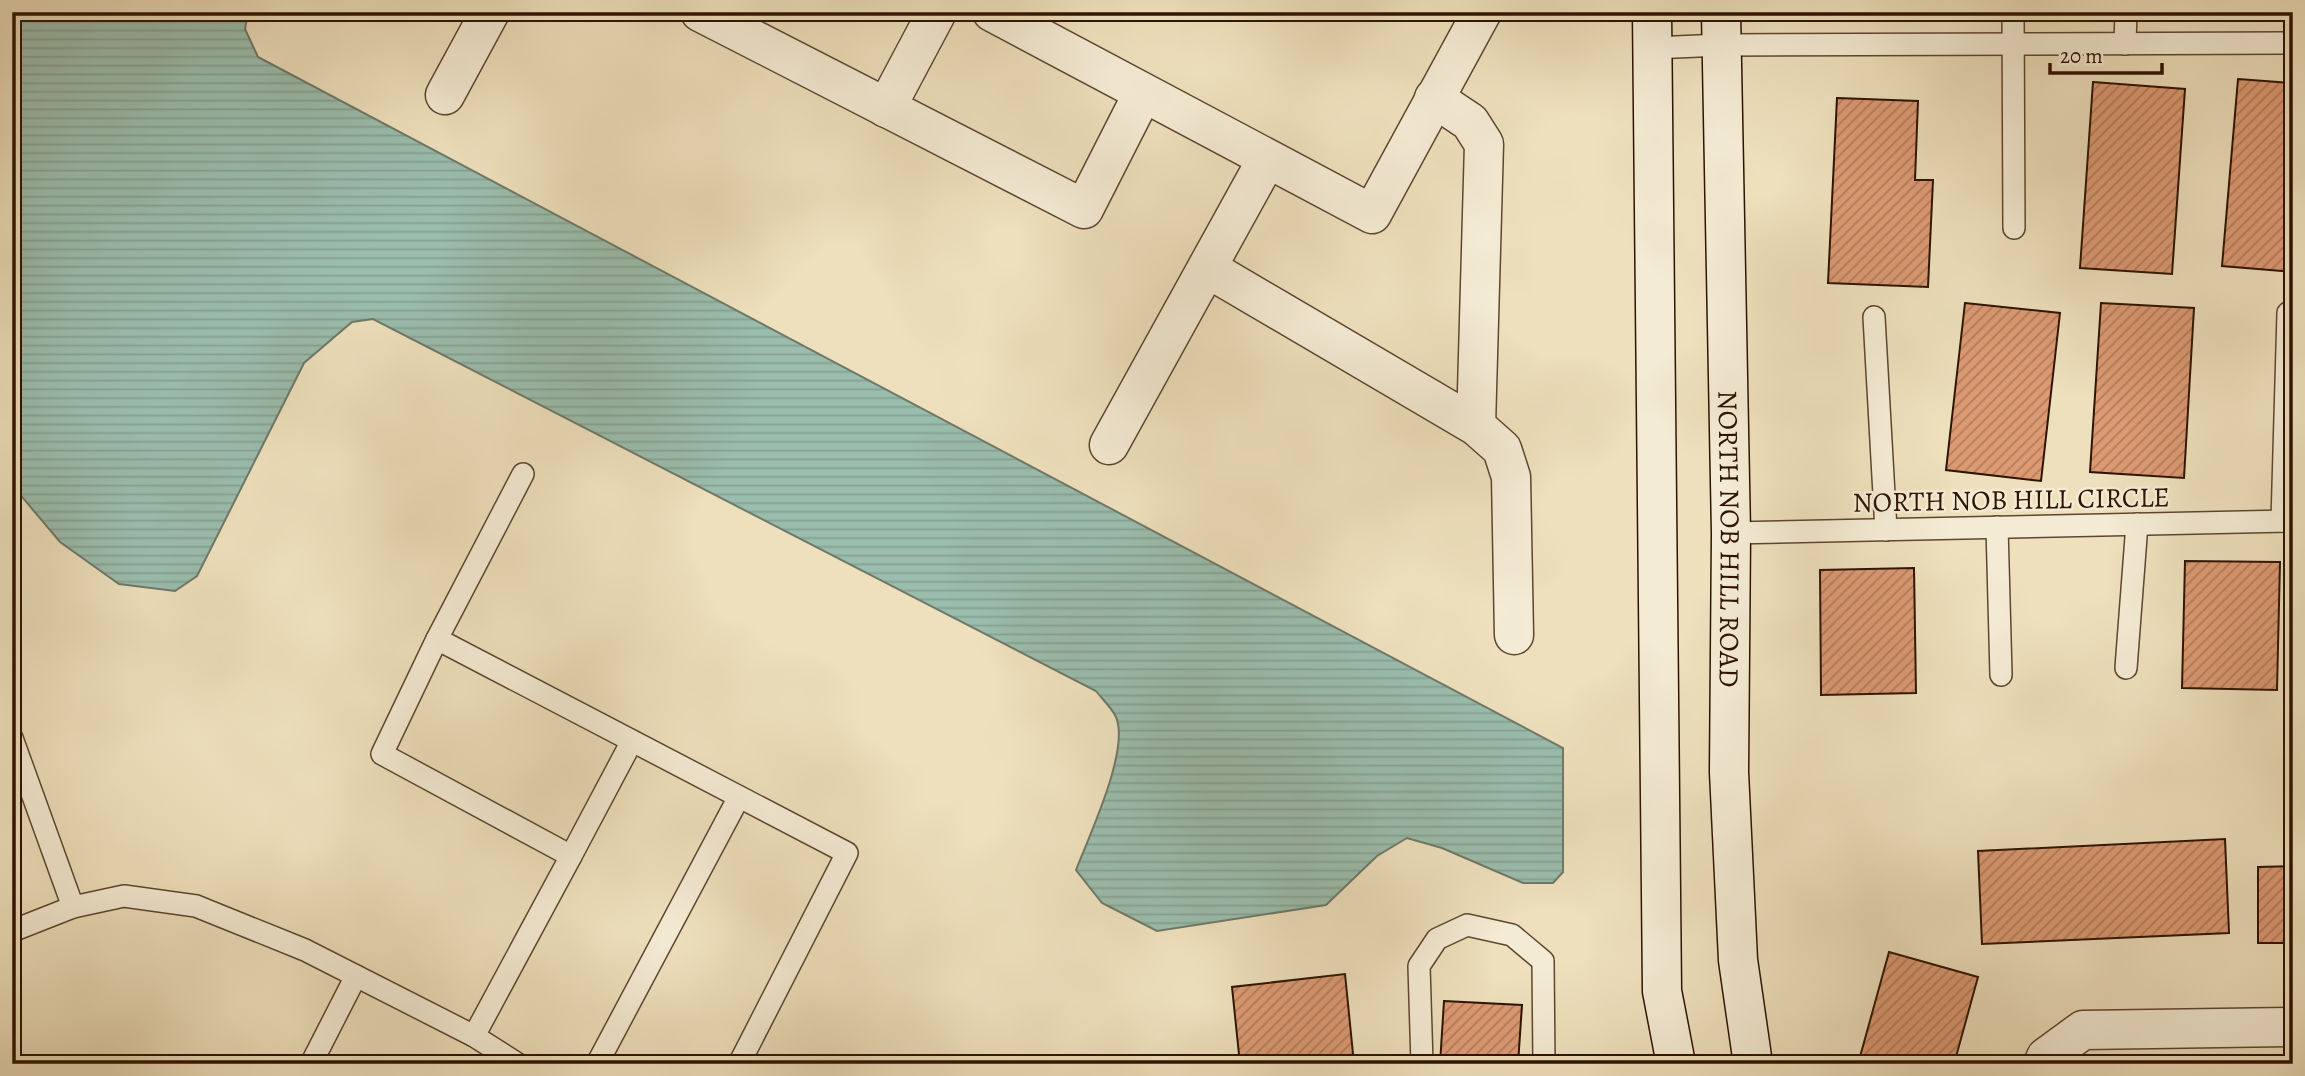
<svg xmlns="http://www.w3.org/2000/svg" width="2305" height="1076" viewBox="0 0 2305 1076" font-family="Alegreya,serif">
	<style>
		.water { fill: url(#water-rules); stroke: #6f7968; stroke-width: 2 }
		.building { fill: url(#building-hatch); stroke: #2e1300; stroke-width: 2 }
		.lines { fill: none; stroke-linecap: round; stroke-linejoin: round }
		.lane-casing { stroke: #5e462f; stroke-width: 24 }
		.street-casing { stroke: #5e462f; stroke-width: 41 }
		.secondary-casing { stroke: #2e1300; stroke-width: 41 }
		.lane { stroke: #f4ebd4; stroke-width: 21 }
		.street { stroke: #f4ebd4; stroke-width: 38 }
		.secondary { stroke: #f4ebd4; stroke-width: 38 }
		.labels { text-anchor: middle; stroke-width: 5; stroke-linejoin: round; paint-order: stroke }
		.street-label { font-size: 28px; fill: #2e1300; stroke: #f4ebd4 }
	</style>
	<defs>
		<pattern id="water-rules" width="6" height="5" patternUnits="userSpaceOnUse" patternTransform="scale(1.75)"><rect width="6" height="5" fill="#9abdad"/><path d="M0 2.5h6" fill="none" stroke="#85a293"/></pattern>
		<pattern id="building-hatch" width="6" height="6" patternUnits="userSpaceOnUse" patternTransform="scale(1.75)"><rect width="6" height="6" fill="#dc9a73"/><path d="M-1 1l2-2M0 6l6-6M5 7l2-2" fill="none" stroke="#b37c5c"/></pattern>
	</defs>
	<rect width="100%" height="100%" fill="#eee0bd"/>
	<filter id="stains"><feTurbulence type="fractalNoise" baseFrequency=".00286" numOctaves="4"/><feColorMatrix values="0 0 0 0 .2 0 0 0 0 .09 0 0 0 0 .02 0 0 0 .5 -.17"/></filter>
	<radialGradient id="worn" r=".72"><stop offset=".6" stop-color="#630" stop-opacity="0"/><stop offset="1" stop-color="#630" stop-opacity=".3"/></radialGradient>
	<!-- water -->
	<path class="water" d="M12,12h236l-3,17 13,28 1305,691v124l-10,11h-30l-81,-35 -35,-10 -30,18 -51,49 -169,26 -55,-28 -26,-33c13,-34 54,-120 40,-153 -4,-9 -14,-18 -20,-26l-723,-372 -21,3 -48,41 -107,213 -22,15 -56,-7 -59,-42 -48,-57z"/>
	<!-- building -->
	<g class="building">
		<path d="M2238,79l55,4v189l-71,-6z"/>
		<path d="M2093,82l92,7 -13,185 -92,-6z"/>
		<path d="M1837,98l81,3 -3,79h18l-5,107 -100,-4z"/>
		<path d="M1965,303l95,10 -19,168 -95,-11z"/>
		<path d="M2101,303l93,5 -10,170 -94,-6z"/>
		<path d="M2185,561l95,1 -3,128 -95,-2z"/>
		<path d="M1914,568l2,125 -95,2 -1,-125z"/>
		<path d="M2225,839l4,94 -247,11 -4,-93z"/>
		<path d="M2293,866v77h-35v-76z"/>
		<path d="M1889,952l89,25 -24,87h-96z"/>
		<path d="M1345,974l9,90h-114l-8,-77z"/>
		<path d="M1444,1001l78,4 -4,59h-78z"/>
	</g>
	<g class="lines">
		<defs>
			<g id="lane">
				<path d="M2013,12l1,216"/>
				<path d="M2125,44l1,-32"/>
				<path d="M1653,48l68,-3 572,-2"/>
				<path d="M1874,317l12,213"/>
				<path d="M2282,521l6,-208"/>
				<path d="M1997,527l4,148"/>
				<path d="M1731,533l562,-12"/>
				<path d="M437,639l86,-165"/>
				<path d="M2126,668l11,-144"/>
				<path d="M12,738l61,169"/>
				<path d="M571,856l61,-115"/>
				<path d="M12,931l61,-24 51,-11 72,10 109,44 169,86 44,28"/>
				<path d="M474,1036l97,-180 -189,-102 55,-115 410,214 -108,211"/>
				<path d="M311,1064l45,-88"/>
				<path d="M597,1064l142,-267"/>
				<path d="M1422,1064l-3,-98 18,-27 30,-14 45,10 31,26 1,103"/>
			</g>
			<g id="street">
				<path d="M700,12l384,197 59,-116"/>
				<path d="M992,12l380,202 110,-202"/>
				<path d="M445,95l45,-83"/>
				<path d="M1434,98l36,24 14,22 -8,282"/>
				<path d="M886,108l51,-96"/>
				<path d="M1207,268l269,158 26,23 9,28 3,158"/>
				<path d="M1109,445l158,-286"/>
				<path d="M2043,1064l3,-7 37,-27 210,-3"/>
			</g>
			<g id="secondary">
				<path d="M1652,12l10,979 14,73"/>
				<path id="s1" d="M1721,12l10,521 -2,239 9,188 15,104"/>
			</g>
		</defs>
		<!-- lane casing -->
		<use href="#lane" class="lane-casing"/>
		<!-- street casing -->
		<use href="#street" class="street-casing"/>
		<!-- secondary casing -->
		<use href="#secondary" class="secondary-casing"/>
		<!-- lane -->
		<use href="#lane" class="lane"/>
		<!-- street -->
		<use href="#street" class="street"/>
		<!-- secondary -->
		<use href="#secondary" class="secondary"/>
	</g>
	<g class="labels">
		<!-- street labels -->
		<g class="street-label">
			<text transform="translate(2011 499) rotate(-1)" y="10">NORTH NOB HILL CIRCLE</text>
			<text dy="10" stroke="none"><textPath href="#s1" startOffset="527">NORTH NOB HILL ROAD</textPath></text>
		</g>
	</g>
	<!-- margin -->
	<rect width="2305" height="1076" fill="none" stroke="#eee0bd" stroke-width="42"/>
	<rect x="14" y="14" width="2277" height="1048" fill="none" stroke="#2e1300" stroke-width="3.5"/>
	<rect x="21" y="21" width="2263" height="1034" fill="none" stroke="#2e1300" stroke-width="2"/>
	<!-- scale -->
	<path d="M2050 63v10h112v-10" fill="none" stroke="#2e1300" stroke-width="3.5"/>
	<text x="2060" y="63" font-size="21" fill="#2e1300" stroke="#f4ebd4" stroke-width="5" paint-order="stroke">20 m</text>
	<rect width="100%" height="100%" filter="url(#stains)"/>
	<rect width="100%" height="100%" fill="url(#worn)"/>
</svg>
